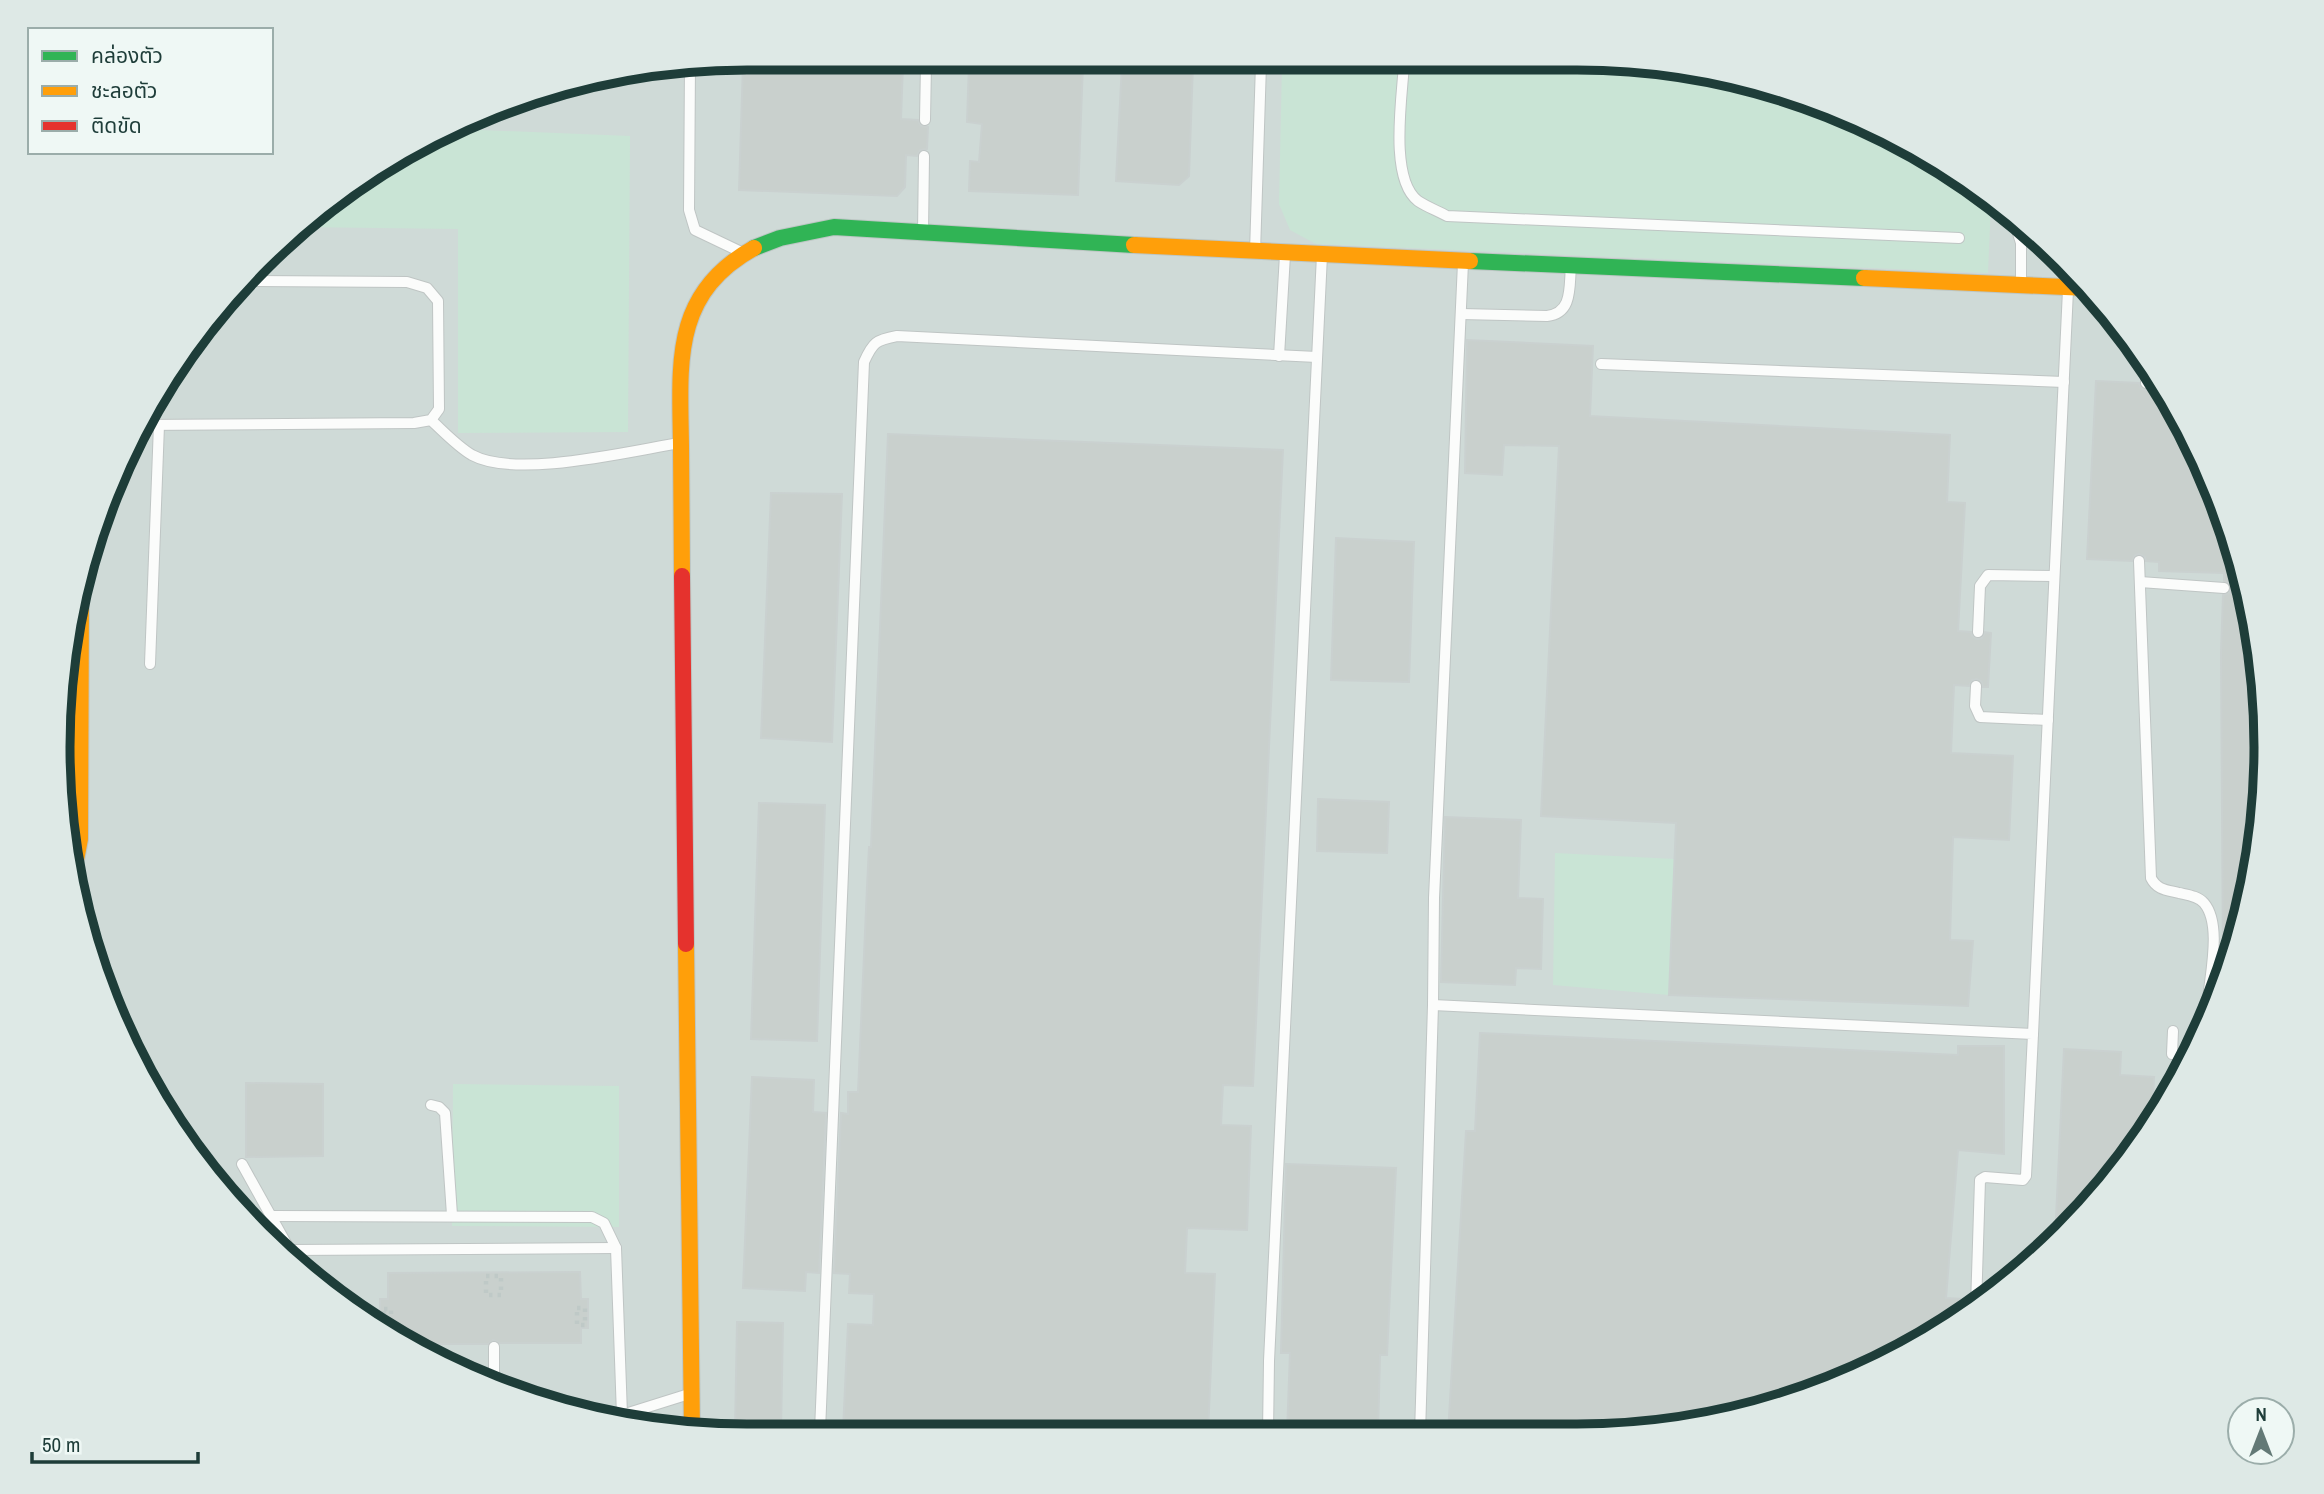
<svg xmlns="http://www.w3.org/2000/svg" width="2324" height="1494" viewBox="0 0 2324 1494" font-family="'Archivo Narrow','Noto Sans Thai',sans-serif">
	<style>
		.built { fill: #cfdad7 }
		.green { fill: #c9e4d5 }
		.building { fill: #c9d0cd; stroke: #cad1d0; stroke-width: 2 }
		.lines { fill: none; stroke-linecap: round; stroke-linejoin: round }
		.lane-casing { stroke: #bfc5c4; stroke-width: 12 }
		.fast-casing { stroke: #bdc6c4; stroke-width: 18 }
		.slow-casing { stroke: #bdc6c4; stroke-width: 18 }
		.jam-casing { stroke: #bdc6c4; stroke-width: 18 }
		.path { stroke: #bfc9c7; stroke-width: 4.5; stroke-dasharray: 3.5 5; stroke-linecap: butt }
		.lane { stroke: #fbfcfb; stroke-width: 10 }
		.fast { stroke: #30b455; stroke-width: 16 }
		.slow { stroke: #ff9f0a; stroke-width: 16 }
		.jam { stroke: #e5322d; stroke-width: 16 }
		.rim { fill: none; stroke: #1e3d39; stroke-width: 9 }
	</style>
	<rect width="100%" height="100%" fill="#e2e8e7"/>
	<!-- built -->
	<path class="built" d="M657,64h1010l131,30 83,35 150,100 93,98 71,115 48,126 22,134 -5,135 -30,131 -56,123 -79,110 -98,93 -115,71 -127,48 -133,22 -965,-5 -174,-46 -81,-40 -109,-79 -64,-64 -79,-109 -69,-167 -17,-88 -5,-135 35,-177 56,-122 50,-76 60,-68 104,-85 162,-80z"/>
	<!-- green -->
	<g class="green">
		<path d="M1282,64h385l131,30 83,35 110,73 -3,71 -672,-29 -26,-14 -11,-26z"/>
		<path d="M456,129l174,7 -2,296 -170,1v-204l-159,-2 65,-53z"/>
		<path d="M65,673l3,180 -1,1 -3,-17 -5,-135z"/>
		<path d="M1555,853l120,6 -6,136 -116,-10z"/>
		<path d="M453,1084l166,2v141l-167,-1z"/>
	</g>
	<!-- building -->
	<g class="building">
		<path d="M743,64h160l-2,55 17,1 3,6 7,1 -1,22 -7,1 -3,6 -11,-1 -1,32 -8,9 -158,-6z"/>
		<path d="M969,64h114l-5,131 -109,-4 1,-30 9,1 3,-38 -15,-2z"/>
		<path d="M1122,64h71l-4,112 -10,9 -63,-4z"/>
		<path d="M1467,340l126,6 -3,70 360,19 -3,67 18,1 -7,128 13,1 1,4 5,3 5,-1 3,-6 6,1 -3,54h-5l-1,-5 -5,-3 -5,1 -3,6 -15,-1 -3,68 62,3 -4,84 -56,-3 -3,103 23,1 -5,65 -299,-11 7,-172 -135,-7 18,-370 -55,-1 -2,30 -37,-2z"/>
		<path d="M2096,381l43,2 2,6 5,1 6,-2 1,-5 6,1 36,58 48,126 22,134 -5,135 -30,130 -7,-1 -2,-314 2,-57 7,-2 1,-8 -7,-4v-8l-65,-2v-9l-13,-1 -1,-4 -6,-3 -4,1 -3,6 -45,-2z"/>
		<path d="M888,434l395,16 -30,636 -30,-1 -2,40 30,1 -4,104 -60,-2 -2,45 30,1 -7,159 -365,-2 5,-107 25,1 1,-31 -25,-1 1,-19 -16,-1 7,-160 7,1v-22h10l9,-205 2,-40h2z"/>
		<path d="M771,493l71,1 -10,248 -71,-4z"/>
		<path d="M1336,538l78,4 -5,140 -78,-2z"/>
		<path d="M1318,799l71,3 -2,51 -70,-2z"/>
		<path d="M759,803l66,2 -8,236 -66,-2z"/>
		<path d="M1445,817l76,3 -3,78 25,1 -2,70 -25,-1 -1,17 -74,-3z"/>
		<path d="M1480,1033l478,22v-9h46v108l-46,-4 -12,148 18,1v15l-82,51 -127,48 -133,22 -174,-1 18,-303h9z"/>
		<path d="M2064,1049l57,3 -1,23 34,2 -2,45 -57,79 -40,38z"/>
		<path d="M752,1077l62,3 -1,32 13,1 -7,160 -13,-1 -1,19 -62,-3z"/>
		<path d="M246,1083l77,1v72l-77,1z"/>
		<path d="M1286,1164l110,4 -9,187h-7l-2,79 -91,-1 3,-80h-9z"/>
		<path d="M580,1272l1,27h7v29h-7v15h-81l-7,-3 -5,4h-85l-23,-16v-29h8v-26z"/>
		<path d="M737,1322l46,1 -2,108h-46z"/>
	</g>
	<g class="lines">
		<defs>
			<g id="lane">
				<path d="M690,64l-1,146 6,20 44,21"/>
				<path d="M1404,64c-2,34 -15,115 14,137 9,6 20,10 29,15l512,22"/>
				<path d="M925,120l1,-56"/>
				<path d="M2013,217l8,26v41"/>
				<path d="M923,232l1,-76"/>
				<path d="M2019,234h17"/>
				<path d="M1255,252l6,-188"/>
				<path d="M1461,314l86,2c26,-3 22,-29 24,-50"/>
				<path d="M1279,356l6,-101"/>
				<path d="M1601,364l463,18"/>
				<path d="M2146,383l1,-18"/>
				<path d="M431,420c13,12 26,26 41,35 44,24 158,-4 208,-12"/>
				<path d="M140,425l274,-2 17,-3 8,-11 -1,-108 -11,-13 -20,-6 -166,-1"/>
				<path d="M2139,561l12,317c6,12 16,12 28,15 9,2 19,3 25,10 18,21 6,71 4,97l5,6"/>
				<path d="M2140,582l84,6"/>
				<path d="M1978,632l2,-46 8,-11 66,1"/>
				<path d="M150,664l9,-239"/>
				<path d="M1976,686l-1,20 5,11 68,3"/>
				<path d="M1433,1005l600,29 -7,142 -3,4 -38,-3 -5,3 -4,127"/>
				<path d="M2033,1034l35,-744"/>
				<path d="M2172,1054l1,-23"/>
				<path d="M431,1105l8,2 6,6 7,102"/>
				<path d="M242,1164l60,108"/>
				<path d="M272,1216l320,1 12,6 12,25 6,167"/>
				<path d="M289,1250l327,-2"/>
				<path d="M494,1347v40"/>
				<path d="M598,1415h24l67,-21"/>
				<path d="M820,1431l44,-1069c9,-20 12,-22 33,-26l420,21"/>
				<path d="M1268,1433l1,-72 53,-1106"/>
				<path d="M1420,1434l13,-429 1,-107 29,-635"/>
			</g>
			<g id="fast">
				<path d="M754,248l26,-10 54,-11 300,18"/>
				<path d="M1470,261l394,17"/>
			</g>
			<g id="slow">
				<path d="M1134,245l336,16"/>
				<path d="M1864,278l223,10"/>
				<path d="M682,576c0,-43 -1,-86 -1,-130 -1,-82 -10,-152 73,-198"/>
				<path d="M72,881l8,-42 1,-248"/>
				<path d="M686,944l6,487"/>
			</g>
			<path id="jam" d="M682,576l4,368"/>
		</defs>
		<!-- lane casing -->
		<use href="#lane" class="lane-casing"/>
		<!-- fast casing -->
		<use href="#fast" class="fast-casing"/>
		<!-- slow casing -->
		<use href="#slow" class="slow-casing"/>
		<!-- jam casing -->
		<use href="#jam" class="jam-casing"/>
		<!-- path -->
		<g class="path">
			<rect x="486" y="1276" width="15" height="19"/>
			<rect x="577" y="1308" width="8" height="17"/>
			<rect x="384" y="1309" width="7" height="17"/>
		</g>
		<!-- lane -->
		<use href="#lane" class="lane"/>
		<!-- fast -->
		<use href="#fast" class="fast"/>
		<!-- slow -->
		<use href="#slow" class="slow"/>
		<!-- jam -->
		<use href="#jam" class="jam"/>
	</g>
	<!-- crop -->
	<path d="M0 0H2324V1494H0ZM747 70H1577A677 677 0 0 1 2254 747V747A677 677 0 0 1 1577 1424H747A677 677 0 0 1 70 747V747A677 677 0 0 1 747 70Z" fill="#dee9e6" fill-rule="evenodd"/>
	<path class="rim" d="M747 70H1577A677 677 0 0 1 2254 747V747A677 677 0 0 1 1577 1424H747A677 677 0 0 1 70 747V747A677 677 0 0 1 747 70Z"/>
	<!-- legend -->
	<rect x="28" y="28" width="245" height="126" fill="#eff8f5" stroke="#9badaa" stroke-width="2"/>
	<rect x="42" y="51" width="35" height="10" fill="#30b455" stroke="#9badaa" stroke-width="2"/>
	<text x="91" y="63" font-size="21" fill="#1e3d39">คล่องตัว</text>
	<rect x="42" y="86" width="35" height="10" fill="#ff9f0a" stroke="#9badaa" stroke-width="2"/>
	<text x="91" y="98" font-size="21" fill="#1e3d39">ชะลอตัว</text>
	<rect x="42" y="121" width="35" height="10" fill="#e5322d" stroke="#9badaa" stroke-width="2"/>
	<text x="91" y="133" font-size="21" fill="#1e3d39">ติดขัด</text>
	<!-- north arrow -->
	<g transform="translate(2261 1431)"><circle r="33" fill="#eff8f5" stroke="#9badaa" stroke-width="2"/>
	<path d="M0-5L12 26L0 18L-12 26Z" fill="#637976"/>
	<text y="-10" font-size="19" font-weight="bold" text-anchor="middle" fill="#1e3d39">N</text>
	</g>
	<!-- scale -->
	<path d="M32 1452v10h166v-10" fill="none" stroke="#1e3d39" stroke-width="3.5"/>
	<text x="42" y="1452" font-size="21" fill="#1e3d39" stroke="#eff8f5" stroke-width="5" paint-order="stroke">50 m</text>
</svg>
